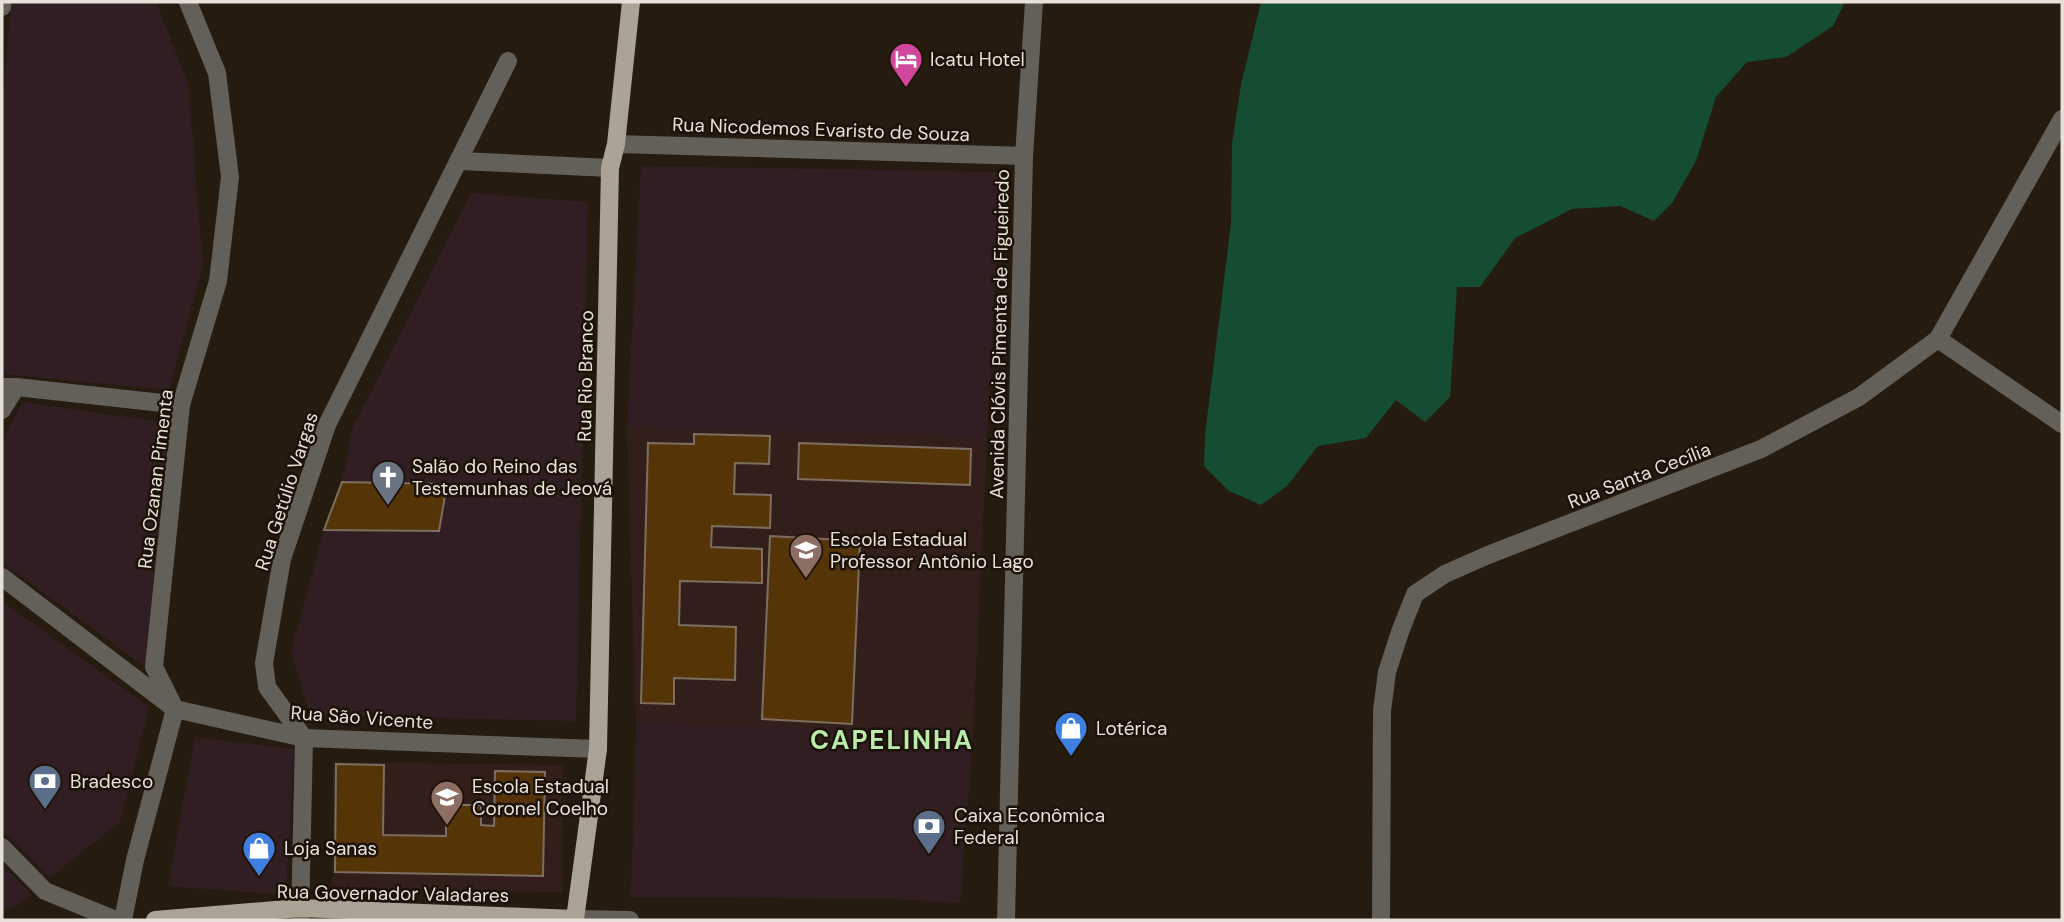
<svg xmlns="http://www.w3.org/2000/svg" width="2064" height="922" viewBox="0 0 2064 922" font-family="'DM Sans',sans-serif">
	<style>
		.commercial { fill: #311e22 }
		.education { fill: #321f1b }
		.forest { fill: #154d33 }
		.building { fill: #553507; stroke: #7c6f61; stroke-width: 2 }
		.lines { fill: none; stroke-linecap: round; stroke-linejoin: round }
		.minor { stroke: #636059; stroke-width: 18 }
		.major { stroke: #aba394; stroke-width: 18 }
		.labels { text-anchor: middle; stroke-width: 5; stroke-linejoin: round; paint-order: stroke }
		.poi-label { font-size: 19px; fill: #e8e1d9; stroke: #1c1207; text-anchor: start }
		.street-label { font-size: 19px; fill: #e8e1d9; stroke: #1c1207 }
		.district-label { font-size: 26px; font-weight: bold; letter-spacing: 2px; fill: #baebab; stroke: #1c1207 }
	</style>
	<rect width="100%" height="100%" fill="#251b0f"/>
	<!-- commercial -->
	<g class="commercial">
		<path d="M11,2h145l32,81 15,182 -34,125 -167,-16v-273z"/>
		<path d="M641,166l359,6 -27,561 -13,170 -67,-4 -262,-2 5,-174 -9,-296z"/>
		<path d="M471,193l117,9 -12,519 -266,-6 -19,-63 33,-122 18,-48 11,-55z"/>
		<path d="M23,402l146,21 -24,244 -143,-105v-123z"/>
		<path d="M2,601l147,106 -29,115 -70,55 -48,-47z"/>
		<path d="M195,737l99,12 -8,146 -118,-9z"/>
		<path d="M2,865l30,30 -30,18z"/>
	</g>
	<!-- education -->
	<g class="education">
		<path d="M627,427l359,10 -13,296 -337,-10z"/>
		<path d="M333,762l230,3 -1,127 -230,-2z"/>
	</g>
	<!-- forest -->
	<path class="forest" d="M1261,2h584l-12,24 -47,31 -39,5 -31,35 -20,64 -24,42 -18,18 -34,-15 -48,3 -57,29 -35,49h-23l-7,110 -25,25 -29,-22 -30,38 -48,8 -31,40 -26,19 -32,-14 -25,-25 1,-31 26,-212 1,-79 9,-59z"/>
	<!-- building -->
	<g class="building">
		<path d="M694,434l76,2 -1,28 -34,-1 -1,31 37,1 -1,33 -58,-2 -1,21 51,2v34l-82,-2 -1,44 57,2 -1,53 -61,-2v26l-33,-1 7,-260 46,1z"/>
		<path d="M799,443l172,6 -1,36 -172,-6z"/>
		<path d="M342,482l105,2 -8,47 -115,-1z"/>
		<path d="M770,536l90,5 -8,183 -90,-5z"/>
		<path d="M336,764l48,1 -1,70 63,1v-31h35v20l13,1 1,-55 50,1 -2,104 -208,-4z"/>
	</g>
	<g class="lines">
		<!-- minor -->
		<g class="minor">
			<path d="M2,7v-5"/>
			<path d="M616,144l408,12"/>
			<path d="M460,161l150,7"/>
			<path d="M1938,339l124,85"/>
			<path d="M2,387h14l165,18"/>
			<path d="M2,410l14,-23"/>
			<path d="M2,577l173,132 129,29 294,11"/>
			<path d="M2,847l43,44 71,29"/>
			<path d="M575,919l55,1"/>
			<path d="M123,920l12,-60 40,-151 -21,-42 27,-262 37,-124 12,-104 -13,-104 -29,-71"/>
			<path d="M300,920l4,-182 -37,-51 -3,-24 18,-104 45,-134 181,-364"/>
			<path d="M1006,920l18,-764 10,-154"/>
			<path d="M1381,920l1,-209 5,-39 13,-40 15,-38 30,-20 43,-19 273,-106 98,-52 79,-58 124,-220"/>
		</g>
		<!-- major -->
		<path class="major" d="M155,920l145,-12 275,11 23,-170 12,-581 6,-24 15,-142"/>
	</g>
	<!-- icons -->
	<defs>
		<symbol id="hotel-pin" viewBox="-11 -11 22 30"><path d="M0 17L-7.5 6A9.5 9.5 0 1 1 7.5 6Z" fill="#d1479c" stroke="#1c1207"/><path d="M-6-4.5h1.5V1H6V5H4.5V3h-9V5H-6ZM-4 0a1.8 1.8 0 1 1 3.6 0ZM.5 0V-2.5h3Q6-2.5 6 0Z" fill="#fff"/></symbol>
		<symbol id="church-pin" viewBox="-11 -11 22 30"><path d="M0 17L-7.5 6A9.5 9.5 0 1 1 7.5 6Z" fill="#6b7280" stroke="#1c1207"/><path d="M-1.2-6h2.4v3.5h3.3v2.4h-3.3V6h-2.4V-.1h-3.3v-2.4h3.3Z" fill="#fff"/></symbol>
		<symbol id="school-pin" viewBox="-11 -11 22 30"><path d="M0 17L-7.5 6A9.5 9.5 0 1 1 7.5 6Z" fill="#8d6e63" stroke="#1c1207"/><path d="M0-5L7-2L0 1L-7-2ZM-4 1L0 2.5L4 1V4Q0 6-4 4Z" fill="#fff"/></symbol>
		<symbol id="shop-pin" viewBox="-11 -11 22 30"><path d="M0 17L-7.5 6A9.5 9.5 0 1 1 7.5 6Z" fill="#3f7fe0" stroke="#1c1207"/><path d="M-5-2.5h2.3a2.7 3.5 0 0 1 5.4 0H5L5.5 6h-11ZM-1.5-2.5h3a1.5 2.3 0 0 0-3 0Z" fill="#fff"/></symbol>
		<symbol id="bank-pin" viewBox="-11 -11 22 30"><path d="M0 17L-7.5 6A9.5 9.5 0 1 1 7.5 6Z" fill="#5c6f8a" stroke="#1c1207"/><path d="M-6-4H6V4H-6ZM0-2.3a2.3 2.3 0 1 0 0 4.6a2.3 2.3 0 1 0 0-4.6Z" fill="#fff"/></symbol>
	</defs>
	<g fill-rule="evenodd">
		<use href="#hotel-pin" x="887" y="40" width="38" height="52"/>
		<use href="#church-pin" x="369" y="458" width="38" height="52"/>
		<use href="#school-pin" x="787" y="531" width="38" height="52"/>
		<use href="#shop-pin" x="1052" y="709" width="38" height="52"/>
		<use href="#bank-pin" x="26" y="762" width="38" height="52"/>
		<use href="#school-pin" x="428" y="778" width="38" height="52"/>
		<use href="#bank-pin" x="910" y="807" width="38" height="52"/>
		<use href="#shop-pin" x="240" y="829" width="38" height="52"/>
	</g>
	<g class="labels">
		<!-- poi labels -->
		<g class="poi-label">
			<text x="930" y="66">Icatu Hotel</text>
			<text x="412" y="473">Salão do Reino das<tspan x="412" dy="22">Testemunhas de Jeová</tspan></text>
			<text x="830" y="546">Escola Estadual<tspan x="830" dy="22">Professor Antônio Lago</tspan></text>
			<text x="1096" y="735">Lotérica</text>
			<text x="70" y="788">Bradesco</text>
			<text x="472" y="793">Escola Estadual<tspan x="472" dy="22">Coronel Coelho</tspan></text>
			<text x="954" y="822">Caixa Econômica<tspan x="954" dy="22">Federal</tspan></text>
			<text x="284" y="855">Loja Sanas</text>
		</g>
		<!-- street labels -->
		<g class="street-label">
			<text transform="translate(821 129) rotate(2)" y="7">Rua Nicodemos Evaristo de Souza</text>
			<text transform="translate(999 334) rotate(-89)" y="7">Avenida Clóvis Pimenta de Figueiredo</text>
			<text transform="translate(585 376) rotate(-89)" y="7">Rua Rio Branco</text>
			<text transform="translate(1639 475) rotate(-21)" y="7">Rua Santa Cecília</text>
			<text transform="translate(155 479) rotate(-83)" y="7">Rua Ozanan Pimenta</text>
			<text transform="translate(286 491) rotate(-72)" y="7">Rua Getúlio Vargas</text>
			<text transform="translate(362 717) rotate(4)" y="7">Rua São Vicente</text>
			<text transform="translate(393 893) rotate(1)" y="7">Rua Governador Valadares</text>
		</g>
		<!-- district labels -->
		<g class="district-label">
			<text x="892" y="749">CAPELINHA</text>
		</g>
	</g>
	<!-- border -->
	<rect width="2064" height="922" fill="none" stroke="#e8e1d9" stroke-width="7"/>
</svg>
